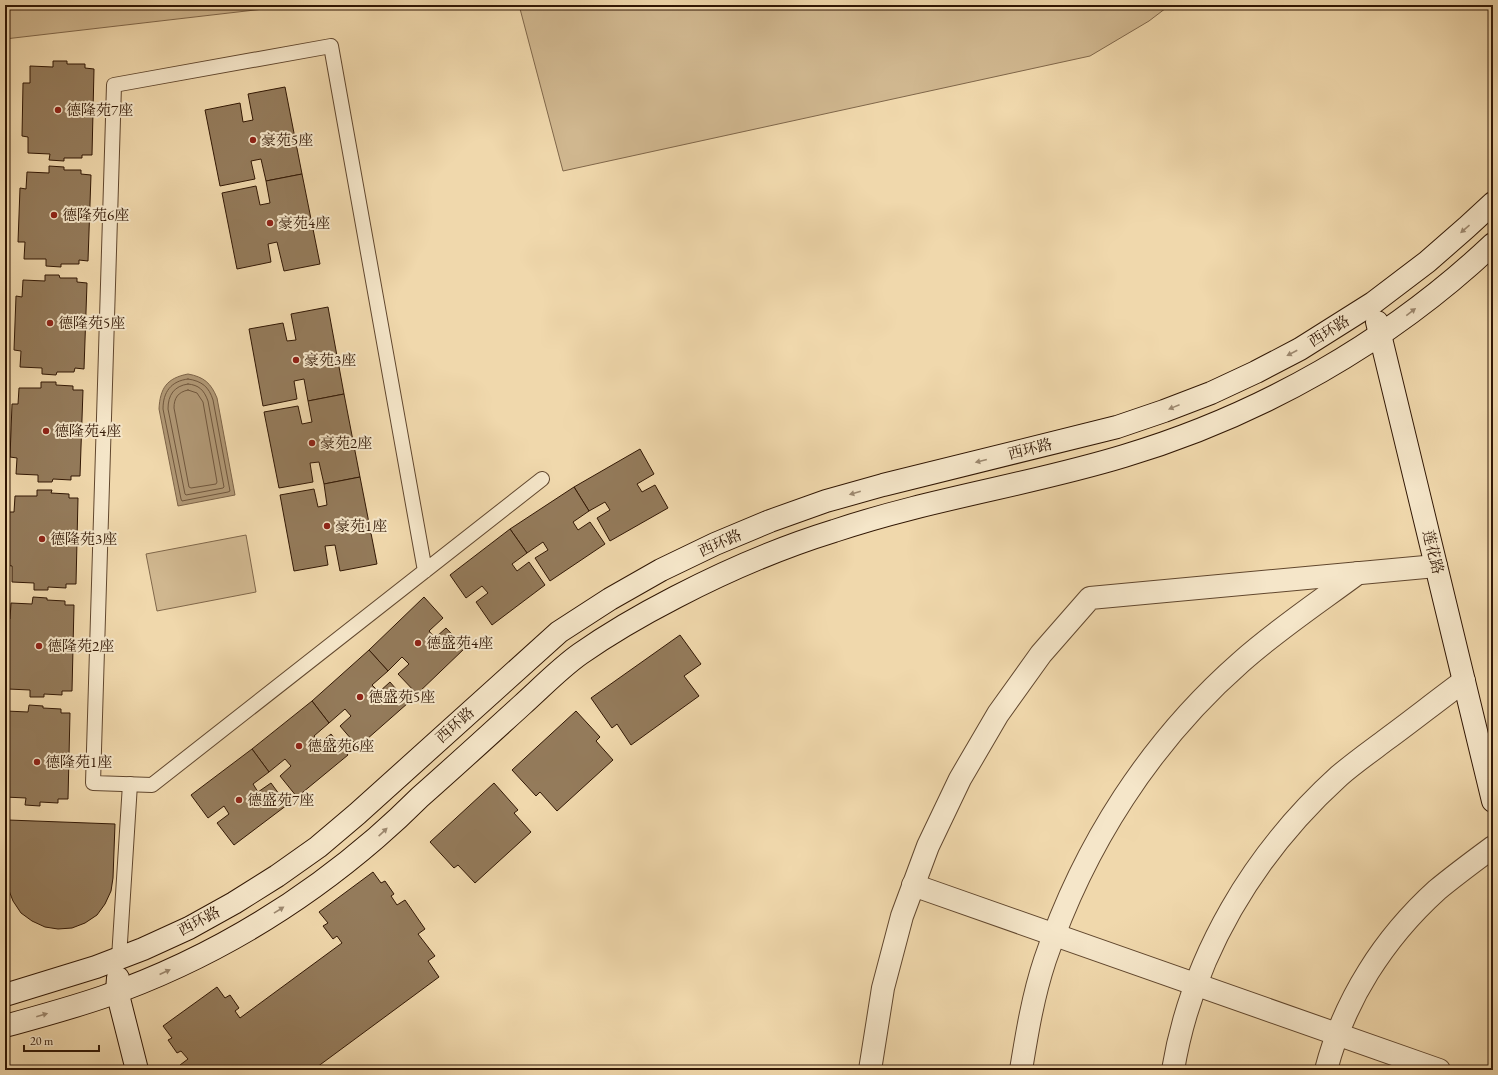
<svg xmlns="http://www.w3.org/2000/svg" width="1498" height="1075" viewBox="0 0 1498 1075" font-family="'EB Garamond','Noto Serif SC',serif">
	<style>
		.green { fill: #d0b78f; stroke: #80674a }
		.water { fill: #af9673; stroke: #7d6347 }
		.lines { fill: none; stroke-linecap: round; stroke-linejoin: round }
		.shore { stroke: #70563c; stroke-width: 1 }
		.building { fill: #947b5b; stroke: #311704 }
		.lane-casing { stroke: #61472e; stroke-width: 16 }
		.street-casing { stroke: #61472e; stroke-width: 24 }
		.secondary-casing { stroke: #311704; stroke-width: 24 }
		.lane { stroke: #f5e6c9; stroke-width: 14 }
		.street { stroke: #f5e6c9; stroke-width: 22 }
		.secondary { stroke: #f5e6c9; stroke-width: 22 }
		.oneway { fill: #9d8970 }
		.poi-dot { fill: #8f2418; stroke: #f5e6c9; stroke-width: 1.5 }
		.labels { text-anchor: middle; stroke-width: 4; stroke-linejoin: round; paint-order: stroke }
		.poi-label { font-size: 15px; fill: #311704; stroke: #f5e6c9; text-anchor: start }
		.street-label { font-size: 15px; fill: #311704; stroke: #f5e6c9 }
	</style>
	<rect width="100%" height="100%" fill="#f0d8ac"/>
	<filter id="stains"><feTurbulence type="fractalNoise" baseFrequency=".005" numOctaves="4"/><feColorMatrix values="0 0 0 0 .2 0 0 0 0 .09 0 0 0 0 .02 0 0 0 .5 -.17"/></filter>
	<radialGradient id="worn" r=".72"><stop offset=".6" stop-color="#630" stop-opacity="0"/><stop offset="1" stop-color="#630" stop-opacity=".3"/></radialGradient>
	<!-- green -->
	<g class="green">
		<path d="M5,5h293l-293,34z"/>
		<path d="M519,5h651l-21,16 -59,35 -527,115z"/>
		<path d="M246,535l10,57 -99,19 -11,-57z"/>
	</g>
	<!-- water -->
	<path class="water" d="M188,374c16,3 23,9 29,24l18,97 -57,11 -19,-97c1,-21 8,-31 29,-35z"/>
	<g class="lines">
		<!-- shore -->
		<g class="shore">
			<path d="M188,379c14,2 21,8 25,21l17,91 -2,1 -46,9 -1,-2 -18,-90c0,-17 8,-28 25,-30z"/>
			<path d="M188,384c11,1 16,6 20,17l16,86 -1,1 -37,7 -1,-1 -17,-85c0,-14 6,-23 20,-25z"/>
			<path d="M188,390l9,3 6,9 14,80 -1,2 -25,4 -2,-1 -15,-79c0,-10 4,-16 14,-18z"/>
		</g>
	</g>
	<!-- building -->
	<g class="building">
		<path d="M53,61h14v3h18v4l9,1 -2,86h-10v3h-18v3l-15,-1 1,-6 -22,-1v-16l-6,-1 1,-53h7v-17l23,1z"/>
		<path d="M285,87l17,87 -36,7 -5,-22 -10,2 4,18 -35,7 -15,-76 35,-7 3,19 10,-2 -5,-26z"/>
		<path d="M49,166l15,1v3h17v4l10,1 -3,86 -9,-1v4h-18v3l-15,-1v-7h-22l1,-17h-7l2,-54 6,1 1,-17 22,1z"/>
		<path d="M302,174l18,90 -36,7 -7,-29 -9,2 3,18 -34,7 -15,-76 34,-7 4,19 10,-2 -4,-22z"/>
		<path d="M45,275h14l1,3h17v4l10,1 -3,86 -9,-1 -1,4h-17l-1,3 -14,-1v-6l-22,-1 1,-16 -7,-1 2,-54 6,1 1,-17 22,1z"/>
		<path d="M328,307l16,87 -36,7 -4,-22 -10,2 3,18 -34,7 -14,-77 34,-6 4,18 9,-1 -5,-26z"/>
		<path d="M41,382h15v3l17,1v4h10l-3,86h-9v4l-18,-1 -1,3h-14v-7l-22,-1 1,-16 -7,-1 2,-53h6l1,-16h22z"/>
		<path d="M344,394l16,83 -36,7 -5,-22 -9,1 3,19 -34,6 -15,-76 34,-6 4,18 10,-2 -4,-21z"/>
		<path d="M640,449l14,25 -17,10 5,8 13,-7 13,23 -58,33 -13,-23 13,-8 -5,-8 -16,9 -15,-24z"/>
		<path d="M360,477l17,87 -37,7 -5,-26 -10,1 3,19 -34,6 -14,-76 34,-6 4,18 9,-2 -3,-21z"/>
		<path d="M574,487l15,24 -16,11 5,8 12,-8 15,22 -55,37 -15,-23 13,-8 -5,-8 -16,11 -17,-24z"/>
		<path d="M37,490h15l-1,3 18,1v4h9l-2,86h-10v4l-18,-1v3h-14v-7l-22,-1v-16l-6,-1 1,-53h7l1,-16h22z"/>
		<path d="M510,529l17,24 -15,11 5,7 12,-9 16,23 -53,40 -16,-23 12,-9 -6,-7 -16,12 -16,-23z"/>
		<path d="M33,597l14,1v2l18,1v4h9l-2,86h-10v4l-18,-1v3h-14v-7l-22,-1 1,-16h-4v-54h5l1,-16 21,1z"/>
		<path d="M424,597l19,21 -14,13 6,7 11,-10 19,20 -48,46 -19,-20 11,-10 -7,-7 -14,14 -19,-21z"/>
		<path d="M680,635l21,29 -17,12 15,20 -68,49 -14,-21 -5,4 -21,-30z"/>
		<path d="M369,650l19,21 -16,14 7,7 11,-10 18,21 -50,44 -18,-21 11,-10 -6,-7 -16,14 -17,-22z"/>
		<path d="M312,701l17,22 -15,13 6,7 11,-9 17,21 -51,42 -17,-21 11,-10 -6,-7 -16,13 -17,-23z"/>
		<path d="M29,705l14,1v2l18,1v4h9l-2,86h-10v4l-18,-1v4l-15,-1 1,-7 -21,-1 1,-86 22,1z"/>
		<path d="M576,711l24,26 -4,4 17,19 -56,51 -17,-19 -4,4 -24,-26z"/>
		<path d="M252,749l17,23 -16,12 5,8 13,-9 16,22 -53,40 -17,-22 12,-9 -5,-8 -16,12 -17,-23z"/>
		<path d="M494,783l24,27 -4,3 17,19 -56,51 -17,-18 -4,3 -24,-26z"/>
		<path d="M8,820l107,4 -2,54 -2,13 -6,13 -8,11 -12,8 -13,5 -14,1 -13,-2 -13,-6 -11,-8 -8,-12 -5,-13 -2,-14z"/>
		<path d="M373,872l8,11 4,-2 9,13 -3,2 6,9 8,-5 20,29 -7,5 17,22 -7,5 11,16 -126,93h-129l-4,-5 8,-6 -7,-8 -4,2 -9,-13 4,-2 -9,-12 54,-39 8,11 5,-3 9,13 -4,3 5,7 102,-75 -5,-7 -4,3 -10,-13 5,-3 -9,-11z"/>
	</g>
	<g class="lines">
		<defs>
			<g id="lane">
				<path d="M425,571l-94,-525 -217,39 -21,698 59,2 390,-306"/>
				<path d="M119,958l11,-174"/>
			</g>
			<g id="street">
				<path d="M913,885l526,185"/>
				<path d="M870,1070l13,-82 19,-72 26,-70 32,-67 38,-65 43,-60 49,-56 346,-32"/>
				<path d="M1021,1070c6,-37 12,-74 24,-110 39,-115 105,-218 196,-298 37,-33 78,-60 117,-89"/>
				<path d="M1173,1070c19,-114 81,-217 166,-294 15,-13 32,-25 48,-37 26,-19 51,-39 77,-58"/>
				<path d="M1326,1070c18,-70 58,-132 111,-180 18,-15 37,-29 56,-43"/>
			</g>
			<g id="secondary">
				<path d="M1377,322l116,479"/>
				<path d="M118,978l-1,13 20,79"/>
				<path d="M5,995l91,-28 47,-18 46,-21 45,-25 43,-27 41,-29 39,-33 202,-182 51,-33 51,-29 54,-26 55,-23 56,-20 57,-16 234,-58 47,-16 47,-18 45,-21 44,-23 73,-46 54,-41 40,-35 26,-24"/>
				<path d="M5,1026c33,-9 66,-18 98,-29 100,-35 193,-90 273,-159 15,-13 30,-27 44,-41 34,-30 68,-61 102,-92 19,-17 37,-36 58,-51 30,-21 63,-40 96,-57 50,-26 103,-49 158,-66 95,-32 195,-46 290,-75 137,-41 265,-114 369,-212"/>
			</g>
		</defs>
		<!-- lane casing -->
		<use href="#lane" class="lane-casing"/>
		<!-- street casing -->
		<use href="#street" class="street-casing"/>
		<!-- secondary casing -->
		<use href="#secondary" class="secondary-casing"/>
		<!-- lane -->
		<use href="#lane" class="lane"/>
		<!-- street -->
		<use href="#street" class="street"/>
		<!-- secondary -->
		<use href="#secondary" class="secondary"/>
	</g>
	<!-- one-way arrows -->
	<defs><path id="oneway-solid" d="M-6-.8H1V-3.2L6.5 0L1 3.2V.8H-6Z"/></defs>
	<g class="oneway">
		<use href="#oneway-solid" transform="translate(1465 229) rotate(139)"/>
		<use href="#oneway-solid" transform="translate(1411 312) rotate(-38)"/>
		<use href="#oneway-solid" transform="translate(1292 353) rotate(152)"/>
		<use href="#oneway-solid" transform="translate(1174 407) rotate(158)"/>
		<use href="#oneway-solid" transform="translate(981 461) rotate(166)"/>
		<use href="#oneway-solid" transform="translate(855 493) rotate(164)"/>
		<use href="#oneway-solid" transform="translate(383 832) rotate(-43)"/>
		<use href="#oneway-solid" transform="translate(279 910) rotate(-32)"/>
		<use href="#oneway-solid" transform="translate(165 972) rotate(-25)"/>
		<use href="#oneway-solid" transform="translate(42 1015) rotate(-16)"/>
	</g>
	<!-- markers -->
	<g class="poi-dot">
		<circle cx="58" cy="110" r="4"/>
		<circle cx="253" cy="140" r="4"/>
		<circle cx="54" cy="215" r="4"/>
		<circle cx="270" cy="223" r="4"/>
		<circle cx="50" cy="323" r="4"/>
		<circle cx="296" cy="360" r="4"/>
		<circle cx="46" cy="431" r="4"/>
		<circle cx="312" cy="443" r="4"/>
		<circle cx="327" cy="526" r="4"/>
		<circle cx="42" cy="539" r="4"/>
		<circle cx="418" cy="643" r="4"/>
		<circle cx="39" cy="646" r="4"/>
		<circle cx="360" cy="697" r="4"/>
		<circle cx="299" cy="746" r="4"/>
		<circle cx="37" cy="762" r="4"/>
		<circle cx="239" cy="800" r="4"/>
	</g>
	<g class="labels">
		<!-- poi labels -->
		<g class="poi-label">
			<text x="66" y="115">德隆苑7座</text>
			<text x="261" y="145">豪苑5座</text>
			<text x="62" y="220">德隆苑6座</text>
			<text x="278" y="228">豪苑4座</text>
			<text x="58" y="328">德隆苑5座</text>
			<text x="304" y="365">豪苑3座</text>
			<text x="54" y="436">德隆苑4座</text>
			<text x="320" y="448">豪苑2座</text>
			<text x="335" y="531">豪苑1座</text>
			<text x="50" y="544">德隆苑3座</text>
			<text x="426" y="648">德盛苑4座</text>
			<text x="47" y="651">德隆苑2座</text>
			<text x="368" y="702">德盛苑5座</text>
			<text x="307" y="751">德盛苑6座</text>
			<text x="45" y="767">德隆苑1座</text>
			<text x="247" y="805">德盛苑7座</text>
		</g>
		<!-- street labels -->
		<g class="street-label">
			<text transform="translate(1329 331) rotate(-32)" y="5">西环路</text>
			<text transform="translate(1030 449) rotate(-14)" y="5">西环路</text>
			<text transform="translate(720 543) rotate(-24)" y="5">西环路</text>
			<text transform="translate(1433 552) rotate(76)" y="5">莲花路</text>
			<text transform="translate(455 725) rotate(-42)" y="5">西环路</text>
			<text transform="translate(199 921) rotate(-28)" y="5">西环路</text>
		</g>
	</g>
	<!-- margin -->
	<rect width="1498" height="1075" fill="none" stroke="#f0d8ac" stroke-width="20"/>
	<rect x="6" y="6" width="1486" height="1063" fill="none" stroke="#311704" stroke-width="2"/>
	<rect x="10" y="10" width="1478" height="1055" fill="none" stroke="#311704"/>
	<!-- scale -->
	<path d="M24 1045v6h75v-6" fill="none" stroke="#311704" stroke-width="2"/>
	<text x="30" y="1045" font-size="12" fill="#311704" stroke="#f5e6c9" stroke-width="3" paint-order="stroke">20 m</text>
	<rect width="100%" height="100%" filter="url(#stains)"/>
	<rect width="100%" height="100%" fill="url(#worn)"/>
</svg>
